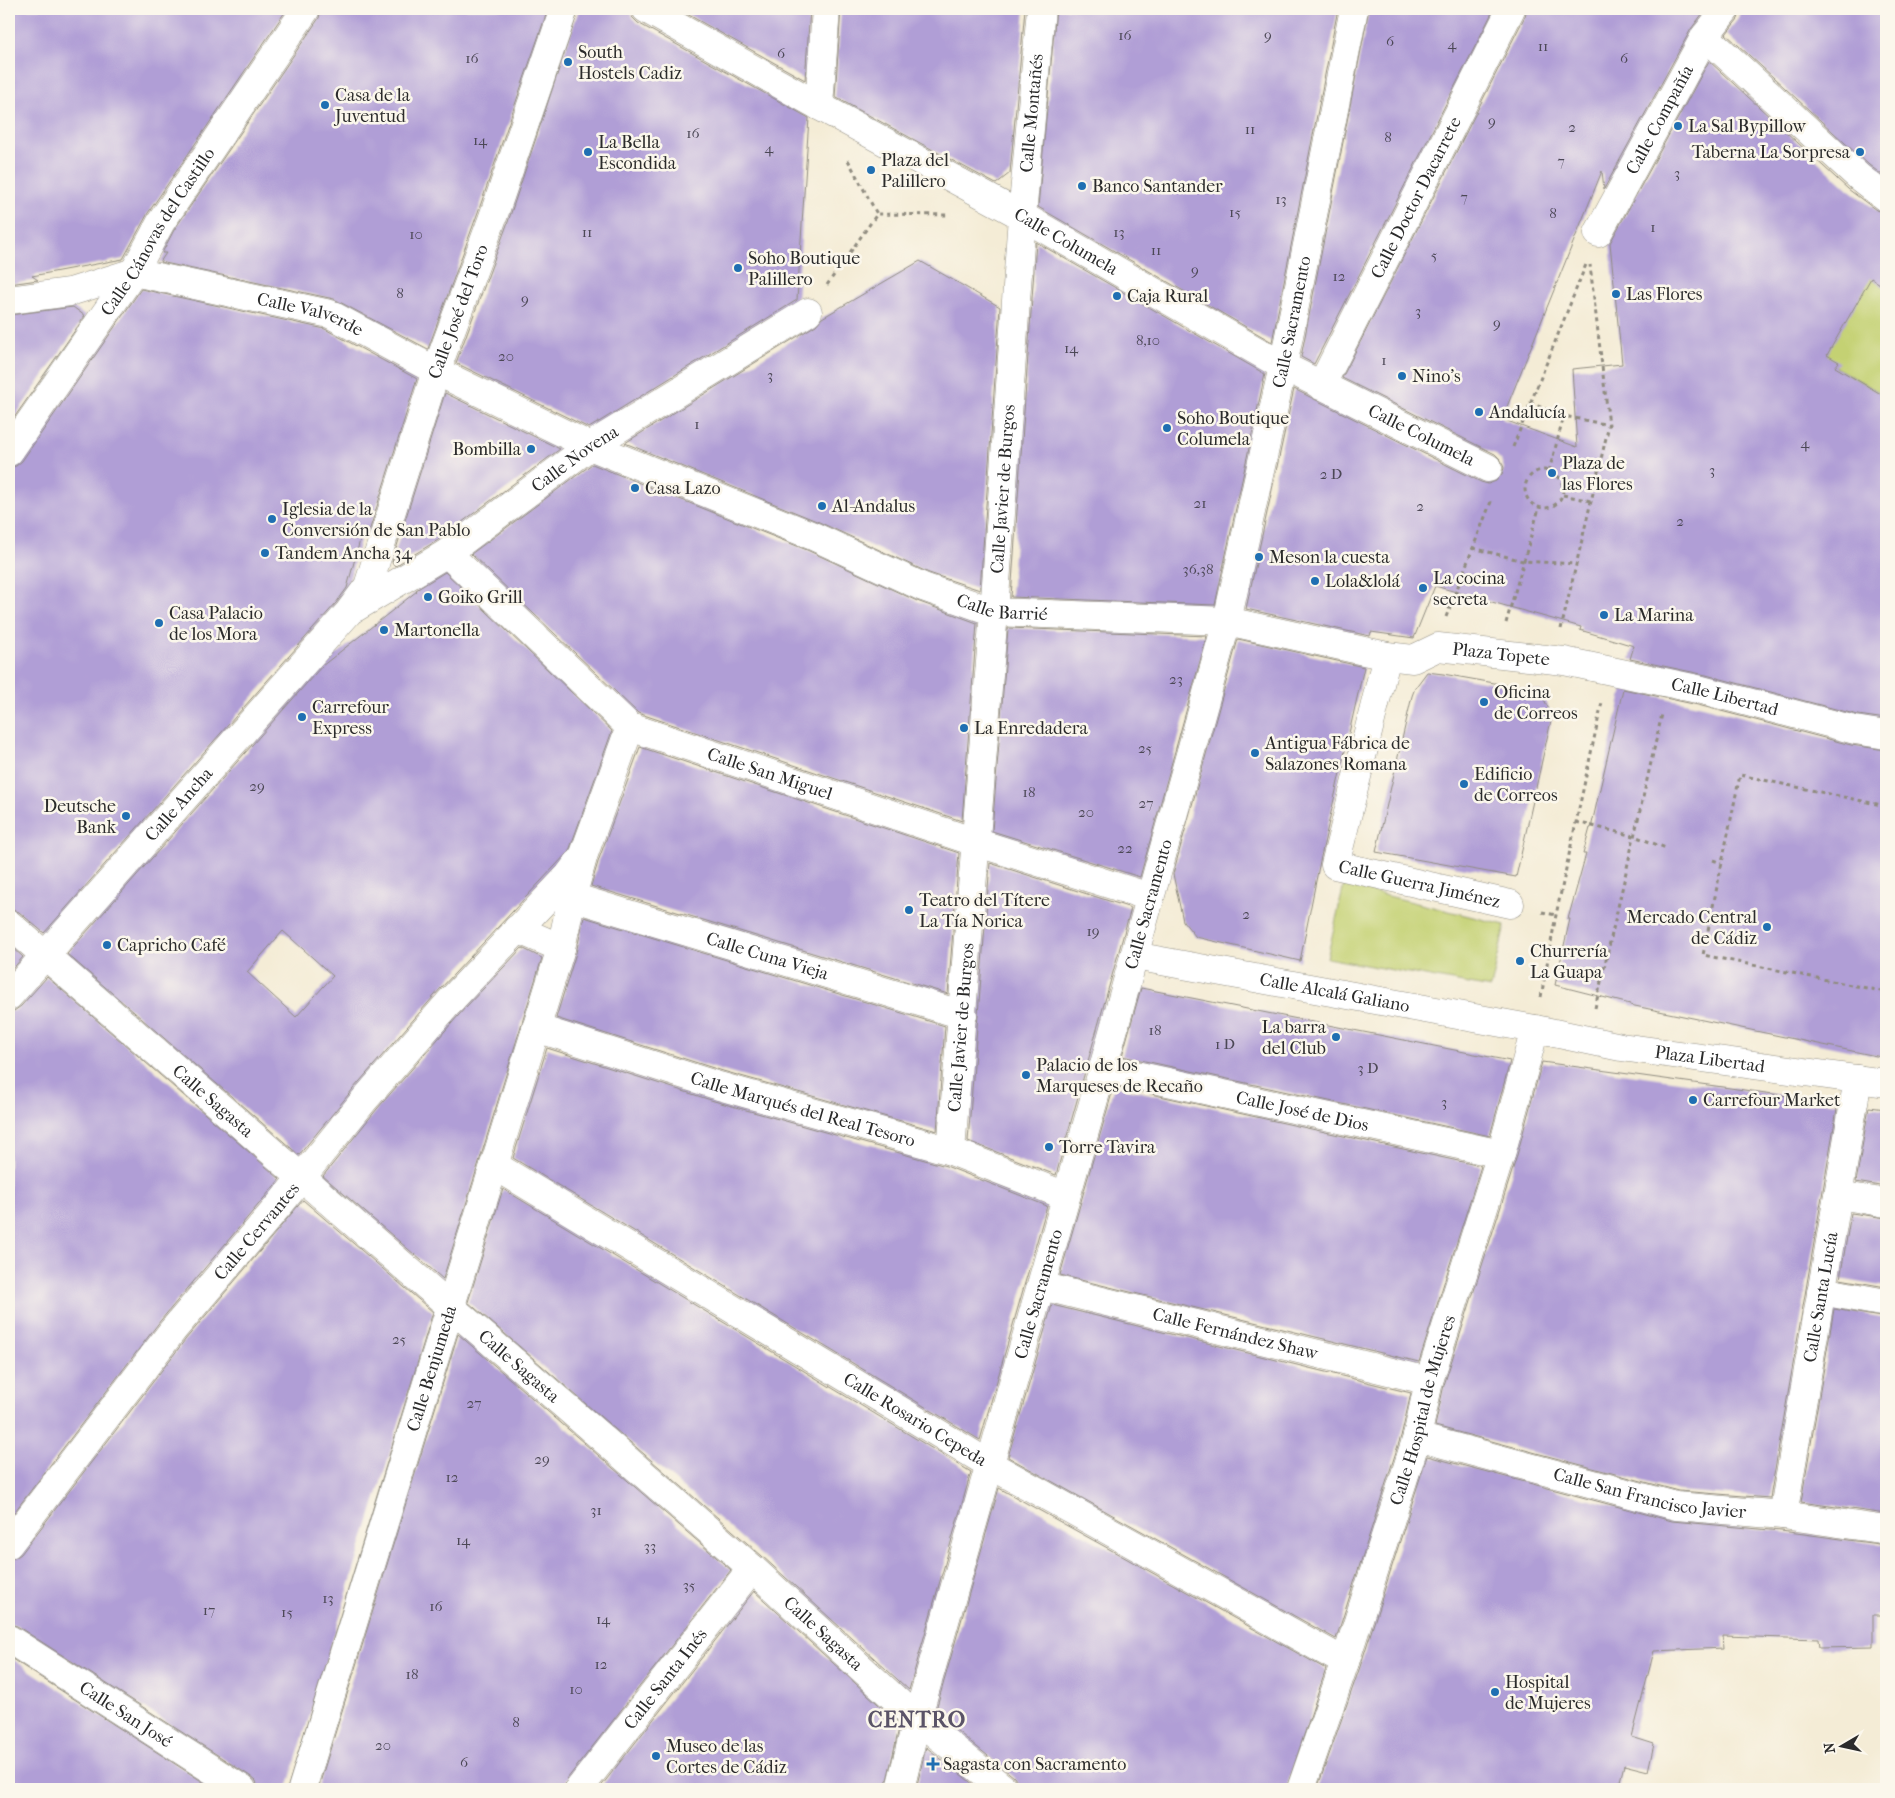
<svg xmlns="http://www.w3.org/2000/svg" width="1895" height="1798" viewBox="0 0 1895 1798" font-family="'IM FELL French Canon',serif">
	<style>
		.green { fill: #c4d173; stroke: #787e4f }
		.building { fill: #b09ed6; fill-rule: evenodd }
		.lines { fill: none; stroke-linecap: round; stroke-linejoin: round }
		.street-casing { stroke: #908c80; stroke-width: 29 }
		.path { stroke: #908c80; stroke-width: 3; stroke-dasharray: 4 4; stroke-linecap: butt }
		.street { stroke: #fff; stroke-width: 28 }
		.poi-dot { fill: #1f6fb2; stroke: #fbf7ec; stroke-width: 2 }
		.labels { text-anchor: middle; stroke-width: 5; stroke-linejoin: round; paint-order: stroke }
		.number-label { font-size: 15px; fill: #4c4856 }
		.poi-label { font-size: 18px; fill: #2b2b2b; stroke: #fbf7ec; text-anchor: start }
		.street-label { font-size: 18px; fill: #2b2b2b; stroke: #fbf7ec }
		.district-label { font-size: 22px; font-weight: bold; letter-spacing: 1px; fill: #5a5367; stroke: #fbf7ec }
	</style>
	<rect width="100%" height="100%" fill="#fbf7ec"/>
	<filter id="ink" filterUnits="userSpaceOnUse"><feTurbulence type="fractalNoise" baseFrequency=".02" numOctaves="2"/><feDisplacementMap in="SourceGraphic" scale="10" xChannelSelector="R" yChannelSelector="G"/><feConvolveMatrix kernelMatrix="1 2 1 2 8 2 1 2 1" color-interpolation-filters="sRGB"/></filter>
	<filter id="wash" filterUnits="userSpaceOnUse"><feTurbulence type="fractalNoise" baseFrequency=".0096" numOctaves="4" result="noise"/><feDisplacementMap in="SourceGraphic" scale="20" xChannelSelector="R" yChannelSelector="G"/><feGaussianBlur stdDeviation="1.12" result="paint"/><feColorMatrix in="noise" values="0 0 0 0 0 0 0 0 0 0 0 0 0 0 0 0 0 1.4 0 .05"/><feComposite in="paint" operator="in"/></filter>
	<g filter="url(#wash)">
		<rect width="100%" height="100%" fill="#f4ecd6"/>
		<!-- green -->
		<g class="green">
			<path d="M1865,273l21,15v108l-51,-29 -8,-12z"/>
			<path d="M1344,885l161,40 -14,63 -164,-30z"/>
		</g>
		<g id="blocks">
			<!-- building -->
			<g class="building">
				<path d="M9,9h278l-139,204 -25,46 -91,17 6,4 -29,4z"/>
				<path d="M321,9h227l-70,203 -50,137 -94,-50 -174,-37 6,-9h-4l12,-23 145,-212z"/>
				<path d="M579,9h51l2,8 6,6 171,95 -12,182 -208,128 -133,-65 52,-141z"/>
				<path d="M678,9h132l-5,71z"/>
				<path d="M841,9h184l-15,164 -14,11 -161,-87z"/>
				<path d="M1056,9h282l-66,333 -234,-135z"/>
				<path d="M1369,9h125l-180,355 -13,-7z"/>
				<path d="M1527,9h179l-15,20 -87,160 -2,-18 -100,248 75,28 -5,-78 50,-5 -12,-121 99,-182 139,128 28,21 10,3v75l-15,-10 -44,77 12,7 -4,5 51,30v322l-28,-4 -152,-40 -76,-16 4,-13 -54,-16 1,-3 -146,-41 -21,52 -43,-6 -1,4 -124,-27 48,-220 187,93 7,2 8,-3 6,-7 2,-6 -3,-8 -6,-6 -153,-76 183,-362z"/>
				<path d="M1741,9h145v169l-17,-13 -143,-131 12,-15z"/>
				<path d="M1036,242l229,132 -50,231 -204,-8z"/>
				<path d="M920,261l80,46 -20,283 -51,-17 -110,-51 -194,-79 191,-118 6,-7z"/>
				<path d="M141,289l184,40 92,50 -49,156 -5,-6 -16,59 -11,15 -292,330 -25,-21 -10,-3v-442l7,-1 6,-5z"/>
				<path d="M73,307l12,9 -76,109v-110z"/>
				<path d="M445,393l115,56 -122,91 -43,26 -3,-4z"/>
				<path d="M592,464l215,86 110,51 60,22 -15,198 -324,-108 -167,-159z"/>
				<path d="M445,572l167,159 -43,120 -128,137 -88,101 -54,66 -232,-201 255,-288 95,-75 -1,-1zM283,931l50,45 -37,41 -49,-45z"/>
				<path d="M1008,628l199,8 -67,241 -148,-46z"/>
				<path d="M1238,639l126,28 -44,194 -20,100 -104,-24 -13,-16 -10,-47z"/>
				<path d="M1427,672l16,2 97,17 12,25 -36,161 -140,-25 36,-156 3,-8z"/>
				<path d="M1623,689l75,16 153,40 35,5v308l-256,-53v-1l-75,-19 15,-66h-2l18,-65h-3l7,-26h1z"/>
				<path d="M640,747l319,106 -11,141 -357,-108 8,-27z"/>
				<path d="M990,863l141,45 -75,267 -88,-34z"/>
				<path d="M584,917l361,109 -8,105 -214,-60 -167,-53 20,-65z"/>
				<path d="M9,944l14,13 -14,16z"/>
				<path d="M522,948l20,10 -99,321 -120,-103 54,-67 88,-101z"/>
				<path d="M47,977l233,202 -119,141 -152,199v-508h5l7,-5z"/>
				<path d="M1141,988l369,73 -20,75 -368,-80z"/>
				<path d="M547,1048l167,53 232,65 101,40 -67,234 -467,-282z"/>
				<path d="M1542,1062l296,41 -68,395 -91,-7 -244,-65 9,-41 72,-226z"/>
				<path d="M1114,1086l367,80 -62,196 -359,-87z"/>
				<path d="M1869,1107l17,2v78l-30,-5z"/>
				<path d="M503,1189l468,283 -62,218 -147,-134 -294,-254z"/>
				<path d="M303,1200l130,112 -146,477h-29l-2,-8 -6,-5 -233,-150 -8,-2v-65l6,-1 6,-4 164,-214z"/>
				<path d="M1851,1213l35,5v69l-46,-8z"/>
				<path d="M1052,1305l359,88 -9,40 -66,206 -328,-182z"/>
				<path d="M1834,1309l52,9v196l-85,-12z"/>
				<path d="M458,1334l273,236 -164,209 -3,10h-246z"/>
				<path d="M1427,1456l245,65 109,10 105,14v70h-13v32l-54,1 -1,-9 -95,-3 1,12 -70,3 -22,86 22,7 -6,27 -24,-6 -6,24h-301l43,-122z"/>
				<path d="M999,1488l327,181 -40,120h-267l-1,-6 -4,-6 -79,-64z"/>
				<path d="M754,1591l146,133 -15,65h-286z"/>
				<path d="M9,1657l205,132h-205z"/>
				<path d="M926,1747l53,42h-63z"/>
			</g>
		</g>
	</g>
	<g filter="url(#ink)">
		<use href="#blocks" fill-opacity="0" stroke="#908c80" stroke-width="1"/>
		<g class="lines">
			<defs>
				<g id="street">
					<path id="s1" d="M646,9l173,97 203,110 261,150 205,102"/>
					<path d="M1705,36l154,141 27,21"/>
					<path d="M819,106l7,-97"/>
					<path id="s2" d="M1598,233l107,-197 21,-27"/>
					<path id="s3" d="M9,300l61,-8 64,-20 196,42 106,57 154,75 223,90 110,51 71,25 233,9 160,35 26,3 25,-12 126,14 138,29 153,40 31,5"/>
					<path id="s4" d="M1321,386l190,-377"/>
					<path id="s5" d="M9,452l125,-180 27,-50 145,-213"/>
					<path id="s6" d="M447,553l183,174 345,115 175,55"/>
					<path id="s7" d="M355,608l92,-55 143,-107 218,-134"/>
					<path id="s8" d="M1387,656l-52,209 175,39"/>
					<path id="s9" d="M572,897l391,118"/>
					<path id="s10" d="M9,924l743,644 165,151 87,70"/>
					<path d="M517,929l44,19"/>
					<path id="s11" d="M1134,956l401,73 86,18 265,36"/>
					<path id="s12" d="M9,996l339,-383 20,-27 68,-215 57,-154 71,-208"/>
					<path id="s13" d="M536,1028l183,58 232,65 115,45"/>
					<path id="s14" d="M1103,1068l398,86"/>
					<path id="s15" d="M951,1151l43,-539 28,-396 19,-207"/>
					<path id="s16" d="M494,1165l495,299 356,198"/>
					<path d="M1839,1195l47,8"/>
					<path id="s17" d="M1041,1286l388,95"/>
					<path d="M1821,1291l65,12"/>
					<path id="s18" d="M1417,1437l259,69 107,9 103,15"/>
					<path id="s19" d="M1783,1515l75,-436"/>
					<path id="s20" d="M9,1544l164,-214 107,-126 85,-105 88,-101 116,-123 9,-12"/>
					<path id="s21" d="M9,1639l233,150"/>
					<path id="s22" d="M302,1789l259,-841 11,-51 12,-43 46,-127"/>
					<path id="s23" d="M579,1789l173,-221"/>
					<path id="s24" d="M900,1789l17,-70 186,-651 124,-447 56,-255 71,-357"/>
					<path id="s25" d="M1301,1789l44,-127 72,-225 12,-56 72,-227 34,-125"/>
				</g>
			</defs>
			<!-- street casing -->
			<use href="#street" class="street-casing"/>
			<!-- path -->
			<g class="path">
				<path d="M848,160l29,54"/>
				<path d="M827,285l50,-71 72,1"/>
				<path d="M1530,403l34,13 45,9"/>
				<path d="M1513,447l74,-185"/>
				<circle cx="1544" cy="489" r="19"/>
				<path d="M1549,471l15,-55"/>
				<path d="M1563,495l28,6"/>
				<path d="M1473,548l50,13 53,3"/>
				<path d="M1446,617l46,-118"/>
				<path d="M1506,623l33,-115"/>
				<path d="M1561,629l48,-204 -19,-160"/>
				<path d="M1886,806l-146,-31 -37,180 183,37"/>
				<path d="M1576,822l58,14 32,12"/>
				<path d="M1713,860l8,3"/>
				<path d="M1542,912l14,3"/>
				<path d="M1541,997l15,-82 46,-213"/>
				<path d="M1595,1008l67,-294"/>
			</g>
			<!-- street -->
			<use href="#street" class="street"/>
		</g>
	</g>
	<!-- markers -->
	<g class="poi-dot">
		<circle cx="568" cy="62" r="5"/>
		<circle cx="325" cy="105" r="5"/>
		<circle cx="1678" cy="126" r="5"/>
		<circle cx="588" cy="152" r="5"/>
		<circle cx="1860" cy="152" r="5"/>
		<circle cx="871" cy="170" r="5"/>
		<circle cx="1082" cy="186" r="5"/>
		<circle cx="738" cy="268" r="5"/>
		<circle cx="1616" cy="294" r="5"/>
		<circle cx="1117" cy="296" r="5"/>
		<circle cx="1402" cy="376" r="5"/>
		<circle cx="1479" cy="412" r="5"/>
		<circle cx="1167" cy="428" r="5"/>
		<circle cx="531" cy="449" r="5"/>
		<circle cx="1552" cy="473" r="5"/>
		<circle cx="635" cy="488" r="5"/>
		<circle cx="822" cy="506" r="5"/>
		<circle cx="272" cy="519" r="5"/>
		<circle cx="265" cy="553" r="5"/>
		<circle cx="1259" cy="557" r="5"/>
		<circle cx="1315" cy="581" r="5"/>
		<circle cx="1423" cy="588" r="5"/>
		<circle cx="428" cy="597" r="5"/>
		<circle cx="1604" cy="615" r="5"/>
		<circle cx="159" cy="623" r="5"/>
		<circle cx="384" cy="630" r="5"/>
		<circle cx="1484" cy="702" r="5"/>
		<circle cx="302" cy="717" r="5"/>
		<circle cx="964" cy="728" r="5"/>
		<circle cx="1255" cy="753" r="5"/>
		<circle cx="1464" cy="784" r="5"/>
		<circle cx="126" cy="816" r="5"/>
		<circle cx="909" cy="910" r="5"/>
		<circle cx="1767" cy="927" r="5"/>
		<circle cx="107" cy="945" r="5"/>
		<circle cx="1520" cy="961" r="5"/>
		<circle cx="1336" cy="1037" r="5"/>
		<circle cx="1026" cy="1075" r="5"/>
		<circle cx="1693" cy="1100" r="5"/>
		<circle cx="1049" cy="1147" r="5"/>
		<circle cx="1495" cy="1692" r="5"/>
		<circle cx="656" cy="1756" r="5"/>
		<path d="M930.5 1756.5h5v5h5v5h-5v5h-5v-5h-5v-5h5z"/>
	</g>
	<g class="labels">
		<!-- number labels -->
		<g class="number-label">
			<text x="1125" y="40">16</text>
			<text x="1268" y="40">9</text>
			<text x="1390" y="46">6</text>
			<text x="1452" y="49">4</text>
			<text x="1543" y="51">11</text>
			<text x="781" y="58">6</text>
			<text x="472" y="63">16</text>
			<text x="1624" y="63">6</text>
			<text x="1492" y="126">9</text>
			<text x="1572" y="132">2</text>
			<text x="1250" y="134">11</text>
			<text x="693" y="138">16</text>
			<text x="1388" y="142">8</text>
			<text x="480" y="145">14</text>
			<text x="769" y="153">4</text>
			<text x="1561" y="166">7</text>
			<text x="1677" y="178">3</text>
			<text x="1464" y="202">7</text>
			<text x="1281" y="204">13</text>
			<text x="1235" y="217">15</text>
			<text x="1553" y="218">8</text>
			<text x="1653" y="232">1</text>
			<text x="587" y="237">11</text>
			<text x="1119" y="237">13</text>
			<text x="416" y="239">10</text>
			<text x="1156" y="255">11</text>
			<text x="1434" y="260">5</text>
			<text x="1195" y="275">9</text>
			<text x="1339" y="281">12</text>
			<text x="400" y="298">8</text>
			<text x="525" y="304">9</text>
			<text x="1418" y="316">3</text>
			<text x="1497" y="328">9</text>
			<text x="1148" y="345">8,10</text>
			<text x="1071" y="353">14</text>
			<text x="506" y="361">20</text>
			<text x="1384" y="365">1</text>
			<text x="770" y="380">3</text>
			<text x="697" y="429">1</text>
			<text x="1805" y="448">4</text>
			<text x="1712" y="475">3</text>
			<text x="1331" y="479">2 D</text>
			<text x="1200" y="508">21</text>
			<text x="1420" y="511">2</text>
			<text x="1680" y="526">2</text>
			<text x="1198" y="574">36,38</text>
			<text x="1176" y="684">23</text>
			<text x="1145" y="753">25</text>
			<text x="257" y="791">29</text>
			<text x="1029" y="797">18</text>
			<text x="1146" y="808">27</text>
			<text x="1086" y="817">20</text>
			<text x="1125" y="853">22</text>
			<text x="1246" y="919">2</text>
			<text x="1093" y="936">19</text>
			<text x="1155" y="1035">18</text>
			<text x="1225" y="1049">1 D</text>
			<text x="1368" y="1073">3 D</text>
			<text x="1444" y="1107">3</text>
			<text x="399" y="1344">25</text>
			<text x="474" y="1408">27</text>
			<text x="542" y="1464">29</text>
			<text x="452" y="1482">12</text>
			<text x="596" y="1515">31</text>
			<text x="463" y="1545">14</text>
			<text x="650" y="1551">33</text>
			<text x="689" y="1590">35</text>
			<text x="328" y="1603">13</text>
			<text x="436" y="1611">16</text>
			<text x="209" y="1615">17</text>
			<text x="287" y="1617">15</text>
			<text x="603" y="1624">14</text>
			<text x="601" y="1669">12</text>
			<text x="412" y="1679">18</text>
			<text x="576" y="1694">10</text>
			<text x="516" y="1727">8</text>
			<text x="383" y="1750">20</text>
			<text x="464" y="1767">6</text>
		</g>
		<!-- poi labels -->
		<g class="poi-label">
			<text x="578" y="58">South<tspan x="578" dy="21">Hostels Cadiz</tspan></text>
			<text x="335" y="101">Casa de la<tspan x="335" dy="21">Juventud</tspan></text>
			<text x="1688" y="132">La Sal Bypillow</text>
			<text x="598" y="148">La Bella<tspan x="598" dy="21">Escondida</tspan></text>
			<text x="1850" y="158" text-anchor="end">Taberna La Sorpresa</text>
			<text x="881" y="166">Plaza del<tspan x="881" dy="21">Palillero</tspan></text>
			<text x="1092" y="192">Banco Santander</text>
			<text x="748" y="264">Soho Boutique<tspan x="748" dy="21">Palillero</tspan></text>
			<text x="1626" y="300">Las Flores</text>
			<text x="1127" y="302">Caja Rural</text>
			<text x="1412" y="382">Nino’s</text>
			<text x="1489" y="418">Andalucía</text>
			<text x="1177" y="424">Soho Boutique<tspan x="1177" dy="21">Columela</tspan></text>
			<text x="521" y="455" text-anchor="end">Bombilla</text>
			<text x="1562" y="469">Plaza de<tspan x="1562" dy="21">las Flores</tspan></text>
			<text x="645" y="494">Casa Lazo</text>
			<text x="832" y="512">Al-Andalus</text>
			<text x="282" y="515">Iglesia de la<tspan x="282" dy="21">Conversión de San Pablo</tspan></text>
			<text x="275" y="559">Tandem Ancha 34</text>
			<text x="1269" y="563">Meson la cuesta</text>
			<text x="1433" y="584">La cocina<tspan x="1433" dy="21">secreta</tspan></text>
			<text x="1325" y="587">Lola&amp;lolá</text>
			<text x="438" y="603">Goiko Grill</text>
			<text x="169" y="619">Casa Palacio<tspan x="169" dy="21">de los Mora</tspan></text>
			<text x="1614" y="621">La Marina</text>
			<text x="394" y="636">Martonella</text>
			<text x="1494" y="698">Oficina<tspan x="1494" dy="21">de Correos</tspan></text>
			<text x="312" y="713">Carrefour<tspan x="312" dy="21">Express</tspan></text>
			<text x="974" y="734">La Enredadera</text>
			<text x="1265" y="749">Antigua Fábrica de<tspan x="1265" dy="21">Salazones Romana</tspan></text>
			<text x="1474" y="780">Edificio<tspan x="1474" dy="21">de Correos</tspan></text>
			<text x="116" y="812" text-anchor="end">Deutsche<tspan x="116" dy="21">Bank</tspan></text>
			<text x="919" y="906">Teatro del Títere<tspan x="919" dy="21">La Tía Norica</tspan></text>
			<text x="1757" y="923" text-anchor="end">Mercado Central<tspan x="1757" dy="21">de Cádiz</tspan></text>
			<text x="117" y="951">Capricho Café</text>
			<text x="1530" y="957">Churrería<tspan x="1530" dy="21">La Guapa</tspan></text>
			<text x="1326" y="1033" text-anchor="end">La barra<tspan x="1326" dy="21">del Club</tspan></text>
			<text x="1036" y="1071">Palacio de los<tspan x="1036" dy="21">Marqueses de Recaño</tspan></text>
			<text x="1703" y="1106">Carrefour Market</text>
			<text x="1059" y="1153">Torre Tavira</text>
			<text x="1505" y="1688">Hospital<tspan x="1505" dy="21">de Mujeres</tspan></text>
			<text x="666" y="1752">Museo de las<tspan x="666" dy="21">Cortes de Cádiz</tspan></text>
			<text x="943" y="1770">Sagasta con Sacramento</text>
		</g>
		<!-- street labels -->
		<g class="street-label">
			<text dy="6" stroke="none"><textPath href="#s15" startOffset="1041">Calle Montañés</textPath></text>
			<text dy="6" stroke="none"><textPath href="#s2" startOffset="129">Calle Compañía</textPath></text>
			<text dy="6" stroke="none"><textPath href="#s4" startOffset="211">Calle Doctor Dacarrete</textPath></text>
			<text dy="6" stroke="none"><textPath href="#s5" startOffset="266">Calle Cánovas del Castillo</textPath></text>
			<text dy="6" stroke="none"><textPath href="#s1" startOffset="480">Calle Columela</textPath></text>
			<text dy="6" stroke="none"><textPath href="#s12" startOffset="834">Calle José del Toro</textPath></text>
			<text dy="6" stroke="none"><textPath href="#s3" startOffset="310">Calle Valverde</textPath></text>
			<text dy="6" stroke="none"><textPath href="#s24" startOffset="1519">Calle Sacramento</textPath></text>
			<text dy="6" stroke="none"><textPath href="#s1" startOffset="885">Calle Columela</textPath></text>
			<text dy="6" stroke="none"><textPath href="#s7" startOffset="266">Calle Novena</textPath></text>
			<text dy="6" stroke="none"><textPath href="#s15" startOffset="664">Calle Javier de Burgos</textPath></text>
			<text dy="6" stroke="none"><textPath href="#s3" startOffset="1065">Calle Barrié</textPath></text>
			<text dy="6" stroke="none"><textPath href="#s3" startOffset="1572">Plaza Topete</textPath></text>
			<text dy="6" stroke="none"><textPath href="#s3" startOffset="1800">Calle Libertad</textPath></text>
			<text dy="6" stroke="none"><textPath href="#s6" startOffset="400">Calle San Miguel</textPath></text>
			<text dy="6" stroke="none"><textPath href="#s12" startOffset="256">Calle Ancha</textPath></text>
			<text dy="6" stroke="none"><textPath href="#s8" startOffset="302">Calle Guerra Jiménez</textPath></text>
			<text dy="6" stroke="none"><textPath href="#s24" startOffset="919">Calle Sacramento</textPath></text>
			<text dy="6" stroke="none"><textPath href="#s9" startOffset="204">Calle Cuna Vieja</textPath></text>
			<text dy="6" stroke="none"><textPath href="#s11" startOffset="204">Calle Alcalá Galiano</textPath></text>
			<text dy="6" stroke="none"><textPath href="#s15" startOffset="124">Calle Javier de Burgos</textPath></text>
			<text dy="6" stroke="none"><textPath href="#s11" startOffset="585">Plaza Libertad</textPath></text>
			<text dy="6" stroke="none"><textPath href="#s10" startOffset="270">Calle Sagasta</textPath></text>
			<text dy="6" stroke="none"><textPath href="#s13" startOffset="279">Calle Marqués del Real Tesoro</textPath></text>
			<text dy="6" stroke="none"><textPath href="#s14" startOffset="204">Calle José de Dios</textPath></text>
			<text dy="6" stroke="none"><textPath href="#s20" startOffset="399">Calle Cervantes</textPath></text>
			<text dy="6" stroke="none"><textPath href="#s24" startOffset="514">Calle Sacramento</textPath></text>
			<text dy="6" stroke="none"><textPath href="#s19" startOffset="221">Calle Santa Lucía</textPath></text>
			<text dy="6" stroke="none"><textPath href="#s17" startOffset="200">Calle Fernández Shaw</textPath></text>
			<text dy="6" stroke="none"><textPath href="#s10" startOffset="675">Calle Sagasta</textPath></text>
			<text dy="6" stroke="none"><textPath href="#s22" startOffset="440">Calle Benjumeda</textPath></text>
			<text dy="6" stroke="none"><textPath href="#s25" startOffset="398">Calle Hospital de Mujeres</textPath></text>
			<text dy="6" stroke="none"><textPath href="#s16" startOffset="492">Calle Rosario Cepeda</textPath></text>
			<text dy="6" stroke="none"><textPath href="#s18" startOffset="240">Calle San Francisco Javier</textPath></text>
			<text dy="6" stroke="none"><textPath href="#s10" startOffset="1080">Calle Sagasta</textPath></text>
			<text dy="6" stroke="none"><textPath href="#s23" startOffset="140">Calle Santa Inés</textPath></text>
			<text dy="6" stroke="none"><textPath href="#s21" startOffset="139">Calle San José</textPath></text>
		</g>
		<!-- district labels -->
		<g class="district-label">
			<text x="917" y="1727">CENTRO</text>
		</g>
	</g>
	<!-- margin -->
	<rect width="1895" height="1798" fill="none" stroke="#fbf7ec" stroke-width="30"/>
	<!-- north arrow -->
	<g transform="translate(1842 1746) rotate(261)" stroke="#fbf7ec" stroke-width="4" paint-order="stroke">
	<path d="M0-4L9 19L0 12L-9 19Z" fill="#2b2b2b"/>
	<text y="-8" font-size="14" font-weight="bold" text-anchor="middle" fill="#2b2b2b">N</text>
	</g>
</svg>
